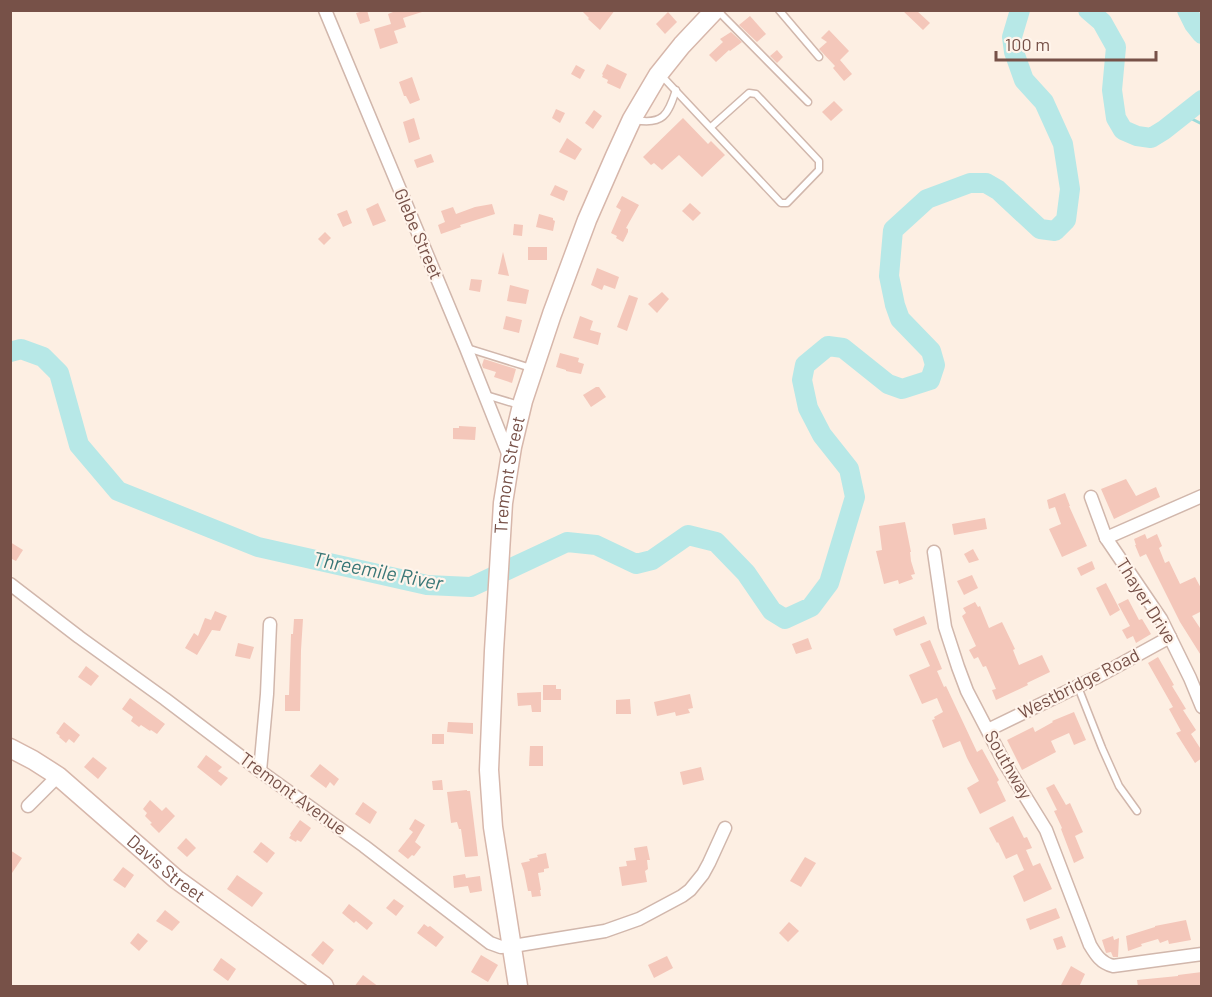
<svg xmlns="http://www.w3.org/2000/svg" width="1212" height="997" viewBox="0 0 1212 997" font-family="Barlow,sans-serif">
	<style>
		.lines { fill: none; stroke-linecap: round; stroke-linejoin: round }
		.stream { stroke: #9ddad9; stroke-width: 3 }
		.river { stroke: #b7e8e7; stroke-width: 20 }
		.building { fill: #f4c7ba }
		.lane-casing { stroke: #d1b7ac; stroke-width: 9 }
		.street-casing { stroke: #d1b7ac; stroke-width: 15 }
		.secondary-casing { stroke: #d7b7ab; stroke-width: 21 }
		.lane { stroke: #fff; stroke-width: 6 }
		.street { stroke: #fff; stroke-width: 12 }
		.secondary { stroke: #fff; stroke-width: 18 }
		.labels { text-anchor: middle; stroke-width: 4.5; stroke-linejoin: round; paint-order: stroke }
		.street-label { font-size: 18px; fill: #775148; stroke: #fff4eb }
		.water-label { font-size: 20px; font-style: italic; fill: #387676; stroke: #fff4eb }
	</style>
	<rect width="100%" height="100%" fill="#fdefe3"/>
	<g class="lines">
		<!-- stream -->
		<path class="stream" d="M1184,115l18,9"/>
		<!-- river -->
		<g class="river">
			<path d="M1088,10l14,12 14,25 -4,43 4,28 7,12 14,6 14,2 13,-8 38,-30"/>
			<path d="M1187,10l7,14 8,10"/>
			<path d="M10,352l11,-3 22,8 16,16 20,72 39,46 140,56 169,38 44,2 96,-45 29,3 40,19 16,-4 36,-25 28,7 30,31 26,38 13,8 26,-12 18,-24 26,-86 -6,-28 -27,-34 -14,-27 -6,-28 3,-15 23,-19 15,2 45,36 14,5 28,-9 5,-15 -4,-14 -31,-32 -5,-14 -6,-29 4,-46 34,-31 43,-16h16l12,7 42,39 15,2 11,-11 4,-31 -7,-45 -19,-42 -20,-22 -10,-28 -2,-15 8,-27"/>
		</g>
	</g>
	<!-- building -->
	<g class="building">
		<path d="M367,10l3,11 -10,3 -4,-11z"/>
		<path d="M398,10h24v2l-19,6 3,9 -12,4 4,12 -18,6 -6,-20 17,-5 -3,-10z"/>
		<path d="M581,10h34l-15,20 -12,-11 1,-1z"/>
		<path d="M902,10h14l14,13 -7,7z"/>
		<path d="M668,12l9,10 -12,12 -9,-10z"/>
		<path d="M750,16l16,18 -9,8 -18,-17z"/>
		<path d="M829,30l20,21 -9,9 12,14 -8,7 -11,-13 2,-2 -16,-17 8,-7 -6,-4z"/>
		<path d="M731,32l11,10 -12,9 -1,-1 -13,12 -7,-7 14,-13 -3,-3z"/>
		<path d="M777,50l6,7 -6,6 -7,-7z"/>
		<path d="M607,64l20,10 -7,15 -13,-6 1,-3 -6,-3 1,-2 -1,-1z"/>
		<path d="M576,65l9,5 -5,9 -9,-5z"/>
		<path d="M412,77l8,23 -10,4 -4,-8h-2l-5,-14z"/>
		<path d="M834,101l9,9 -12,11 -9,-9z"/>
		<path d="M556,109l9,4 -5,10 -8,-5z"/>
		<path d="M594,110l8,6 -9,13 -8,-6z"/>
		<path d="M414,118l6,21 -11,4 -6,-21z"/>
		<path d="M683,118l25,26 3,-3 14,14 -23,22 -23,-22 -17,15 -8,-7 -3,2 -8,-8z"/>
		<path d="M567,138l15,11 -7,11 -16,-8z"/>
		<path d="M431,154l3,8 -17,6 -3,-8z"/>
		<path d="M555,185l13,6 -4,10 -14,-6z"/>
		<path d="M622,196l17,9 -13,23 2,1v3l-5,10 -7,-4 1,-2 -6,-3 10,-23 -5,-3z"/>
		<path d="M378,203l8,18 -13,5 -7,-17z"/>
		<path d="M690,203l11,10 -8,8 -11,-10z"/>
		<path d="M492,204l3,10 -35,11 1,2 -20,7 -3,-9 7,-3 -4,-11 12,-4 3,7 19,-7z"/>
		<path d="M347,210l5,13 -9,4 -6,-13z"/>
		<path d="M539,214l14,4v2l2,1 -2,10 -17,-4z"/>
		<path d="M514,224l9,1 -1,11 -9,-1z"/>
		<path d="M325,232l6,6 -7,7 -6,-6z"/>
		<rect x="528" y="247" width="19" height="13"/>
		<path d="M503,252l6,24 -11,-2z"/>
		<path d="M597,268l22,9 -4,12 -11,-4 -2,5 -11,-5z"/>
		<path d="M471,279l11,1 -2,12 -11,-2z"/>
		<path d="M510,285l19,5 -3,14 -19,-3z"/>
		<path d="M662,292l7,7 -12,14 -9,-9z"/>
		<path d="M629,295l9,3 -11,33 -10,-4z"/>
		<path d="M506,316l16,4 -3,13 -16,-4z"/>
		<path d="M580,316l13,5 -3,9 11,3 -3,12 -25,-7z"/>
		<path d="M560,353l19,5 -1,4 6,2 -3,10 -15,-3v-1l-10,-3z"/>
		<path d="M484,359l32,10 -4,14 -18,-6 2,-5 -13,-4 -1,-3z"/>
		<path d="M596,387h3l7,10 -15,10 -8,-12z"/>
		<path d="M459,426l17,1 -1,13 -22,-1v-11h6z"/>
		<path d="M1126,479l10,17 20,-9 4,10 -46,22 -13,-30z"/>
		<path d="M1065,493l5,13h-1l18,40 -25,11 -13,-28 12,-5 -6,-17 -6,2 -2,-9z"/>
		<path d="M985,518l2,11 -33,6 -2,-11z"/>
		<path d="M905,522l6,30h-1l1,9 4,13 -4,1 2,4 -14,5 -1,-4 -14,4 -8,-33 6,-1 -3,-24z"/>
		<path d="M1145,534l2,5 10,-5 5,12 -3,2 6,15 4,-2 11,23 15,-7 7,13v21l-10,5 10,15v26l-22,-35 -34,-68 -6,3 -5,-12h1l-2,-6z"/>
		<path d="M10,542l13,8 -7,11 -6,-3z"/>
		<path d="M973,549l6,11 -10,3 -5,-9z"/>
		<path d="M1092,561l3,8 -14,7 -4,-8z"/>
		<path d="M972,575l6,13 -14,7 -7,-14z"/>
		<path d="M1106,583l14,27 -10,6 -14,-28z"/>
		<path d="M1128,599l11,21 3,-1 9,15 -15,9 -3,-7 -6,3 -5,-9 8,-4 -12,-22z"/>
		<path d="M975,602l3,5 2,-1 9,22 13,-6 13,27 -2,1 6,15 23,-10 8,17 -23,11 1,2 -32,15 -4,-10 4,-1 -10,-23 -3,1 -5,-10 -4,2 -5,-9 7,-4 -14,-30 4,-3 -3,-5z"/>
		<path d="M215,611l12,5 -7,15 -8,-1 -15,25 -12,-7 9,-15 4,3 7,-18 6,2z"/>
		<path d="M924,616l3,8 -31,12 -3,-7z"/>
		<path d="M294,619h9l-2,31 -1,61h-15v-16h4l2,-61h2z"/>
		<path d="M808,638l4,11 -16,5 -4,-10z"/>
		<path d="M930,640l12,29 -5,2 7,16 2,-1 31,66 5,-3 17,31 -2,2 9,19 -26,13 -13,-26 12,-7 -12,-23 -7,-17 -17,7 -11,-28 3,-1 -1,-2 9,-5 -6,-14 -15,6 -13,-29 21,-9 -10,-22z"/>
		<path d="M238,643l16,4 -4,12 -15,-3z"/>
		<path d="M1158,657l16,28 -2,1 14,23 -3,1 13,20 -5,4 11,17v7l-7,5 -19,-30 5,-2 -12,-22 4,-2 -25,-44z"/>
		<path d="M86,666l13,10 -8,10 -13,-9z"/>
		<path d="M543,685h13v4h5v11h-18z"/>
		<path d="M541,692v20h-9l-1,-7 -13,1 -1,-13z"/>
		<path d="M690,694l3,14 -5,1 2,4 -14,3 -1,-4 -18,4 -3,-14z"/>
		<path d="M130,698l35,26 -8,10 -6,-4 -1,1 -9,-6 -2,2 -8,-6 2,-4 -11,-8z"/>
		<path d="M630,699l1,15h-15v-14z"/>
		<path d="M1074,712l12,28 -12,5 -5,-12 -18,8 5,11 -34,18 -15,-30 26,-13 2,5 18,-10 -1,-1z"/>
		<path d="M64,722l16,13 -6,8 -5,-4 -3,4 -7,-6 1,-1 -4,-3z"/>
		<path d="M448,722l25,1v11l-26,-2z"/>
		<rect x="432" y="734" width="12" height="10"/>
		<path d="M530,746h13v20h-14z"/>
		<path d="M206,755l16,12 -4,4 10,7 -7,8 -24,-19z"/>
		<path d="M93,757l14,11 -9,11 -14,-12z"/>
		<path d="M320,764l19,15 -5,7 -4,-4 -4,6 -16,-12z"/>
		<path d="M701,767l3,13 -21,5 -3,-13z"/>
		<path d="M442,780l1,10h-10l-1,-9z"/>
		<path d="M1054,784l12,21 4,-2 13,29 -8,4 9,22 -10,5 -13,-34 1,-1 -8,-17 3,-1 -11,-22z"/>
		<path d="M467,790v1h3l8,65 -13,1 -4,-28h-2l-2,-7 -6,1 -4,-31z"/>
		<path d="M150,800l12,11 4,-4 9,9 -16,17 -9,-9 2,-1 -7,-7 2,-3 -4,-4z"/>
		<path d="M363,802l14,10 -7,12 -15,-10z"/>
		<path d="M1013,816l11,22 3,-1 5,11 -6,2 7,16 7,-3 12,26 -28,13 -11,-26 11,-6 -7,-16 -11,5 -8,-17 -1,1 -8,-15z"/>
		<path d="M415,819l10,6 -10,17 6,5 -7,9 -2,-1 -4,4 -10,-8 15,-19 -4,-3z"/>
		<path d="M300,820l11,8 -10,14 -4,-2 -1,2 -7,-4 2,-3 -1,-1z"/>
		<path d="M186,838l10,10 -9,9 -10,-9z"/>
		<path d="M261,842l14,11 -8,10 -14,-11z"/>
		<path d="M647,846l3,14h-3l1,9 -3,2 2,11 -25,4 -3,-19 8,-1 -1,-5 10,-1 -2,-12z"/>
		<path d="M10,850l12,8 -12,18z"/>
		<path d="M546,853l3,15 -5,1v3l-6,1 3,17h-1l1,6 -9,1 -1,-6h-3l-4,-20 -3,-8 9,-2 -1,-2 9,-2 -1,-2z"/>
		<path d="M805,857l11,6 -15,24 -11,-6z"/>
		<path d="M123,867l11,8 -9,13 -12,-8z"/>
		<path d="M465,874l1,4 14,-2 2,15 -12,2 -2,-7 -14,2 -1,-12z"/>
		<path d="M237,875l26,18 -11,14 -25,-18z"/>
		<path d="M394,899l10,7 -8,10 -10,-8z"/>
		<path d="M349,904l24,19 -6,7 -11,-9 -2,2 -12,-10z"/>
		<path d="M1056,908l4,10 -30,12 -4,-11z"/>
		<path d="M165,910l15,12 -8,9 -16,-10z"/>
		<path d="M1186,920l5,20 -22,4 -1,-4 -8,3 -2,-4 -17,5 1,2 -14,5 -2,-15 29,-9v-1z"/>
		<path d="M789,922l10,9 -11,11 -9,-9z"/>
		<path d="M424,924l4,3 2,-1 14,11 -8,10 -19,-14z"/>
		<path d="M138,933l10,8 -9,10 -9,-8z"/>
		<path d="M1062,936l4,11 -9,3 -4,-11z"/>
		<path d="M1113,936l1,4 5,-2 -1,19h-5l-2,-5 -5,1 -4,-13z"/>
		<path d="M323,941l11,9 -11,15 -12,-10z"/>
		<path d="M481,955l17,10 -10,17 -17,-10z"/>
		<path d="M667,956l6,12 -19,10 -6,-13z"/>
		<path d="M221,958l15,11 -8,12 -15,-11z"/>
		<path d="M1071,966l14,8 -6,13h-19z"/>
		<path d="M1202,972v15h-64l-1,-7 41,-4v-1z"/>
		<path d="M363,975l16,12h-25z"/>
	</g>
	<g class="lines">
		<defs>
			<g id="lane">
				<path d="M779,10l40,47"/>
				<path d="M718,11l90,91"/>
				<path d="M660,74l121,129h6l32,-33v-9l-63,-67 -7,-1 -38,34"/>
				<path d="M635,120c28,5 33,-5 41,-30"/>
				<path d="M467,348l64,20"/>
				<path d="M486,395l33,10"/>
				<path d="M1078,687l24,61 17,38 18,25"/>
			</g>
			<g id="street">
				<path d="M325,10l141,338 43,108"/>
				<path d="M1091,497l15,41 55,81 29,59 12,29"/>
				<path d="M1106,538l96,-42"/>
				<path d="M934,552l11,75 13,40 9,24 37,71 42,68 44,115c6,10 11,18 23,21l89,-12"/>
				<path d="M10,584l69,53 86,62 95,72 104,75 126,97 11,4 12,-1 92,-15 34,-12 43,-23 8,-6 13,-16 6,-11 16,-35"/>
				<path d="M988,730l111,-54 71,-39"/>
				<path d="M260,771l7,-77 3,-70"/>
				<path d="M28,806l30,-30"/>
			</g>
			<g id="secondary">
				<path id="s1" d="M10,748l23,12 25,16 118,103 148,107"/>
				<path id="s2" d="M518,986l-25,-159 -4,-57 5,-119 9,-148 9,-56 11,-46 29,-87 35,-94 28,-64 17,-37 26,-44 24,-30 33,-35"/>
			</g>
		</defs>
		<!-- lane casing -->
		<use href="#lane" class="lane-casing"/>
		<!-- street casing -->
		<use href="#street" class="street-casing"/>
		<!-- secondary casing -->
		<use href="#secondary" class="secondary-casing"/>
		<!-- lane -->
		<use href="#lane" class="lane"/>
		<!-- street -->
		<use href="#street" class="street"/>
		<!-- secondary -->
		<use href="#secondary" class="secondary"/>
	</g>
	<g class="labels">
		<!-- street labels -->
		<g class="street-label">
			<text transform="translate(418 234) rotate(67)" y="6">Glebe Street</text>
			<text dy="6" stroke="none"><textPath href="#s2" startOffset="514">Tremont Street</textPath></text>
			<text transform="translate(1146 601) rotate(58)" y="6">Thayer Drive</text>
			<text transform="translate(1079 684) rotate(-27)" y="6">Westbridge Road</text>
			<text transform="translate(1008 765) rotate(60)" y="6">Southway</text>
			<text transform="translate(293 794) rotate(36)" y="6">Tremont Avenue</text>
			<text dy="6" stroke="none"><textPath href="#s1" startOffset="198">Davis Street</textPath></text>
		</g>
		<!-- water labels -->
		<g class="water-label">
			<text transform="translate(378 571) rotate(11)" y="7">Threemile River</text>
		</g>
	</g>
	<!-- border -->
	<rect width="1212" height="997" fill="none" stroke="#775148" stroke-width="24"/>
	<!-- scale -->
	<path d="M996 51v9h160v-9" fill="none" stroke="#775148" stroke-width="3"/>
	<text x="1005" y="51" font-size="18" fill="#775148" stroke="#fff4eb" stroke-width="4.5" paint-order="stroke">100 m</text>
</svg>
